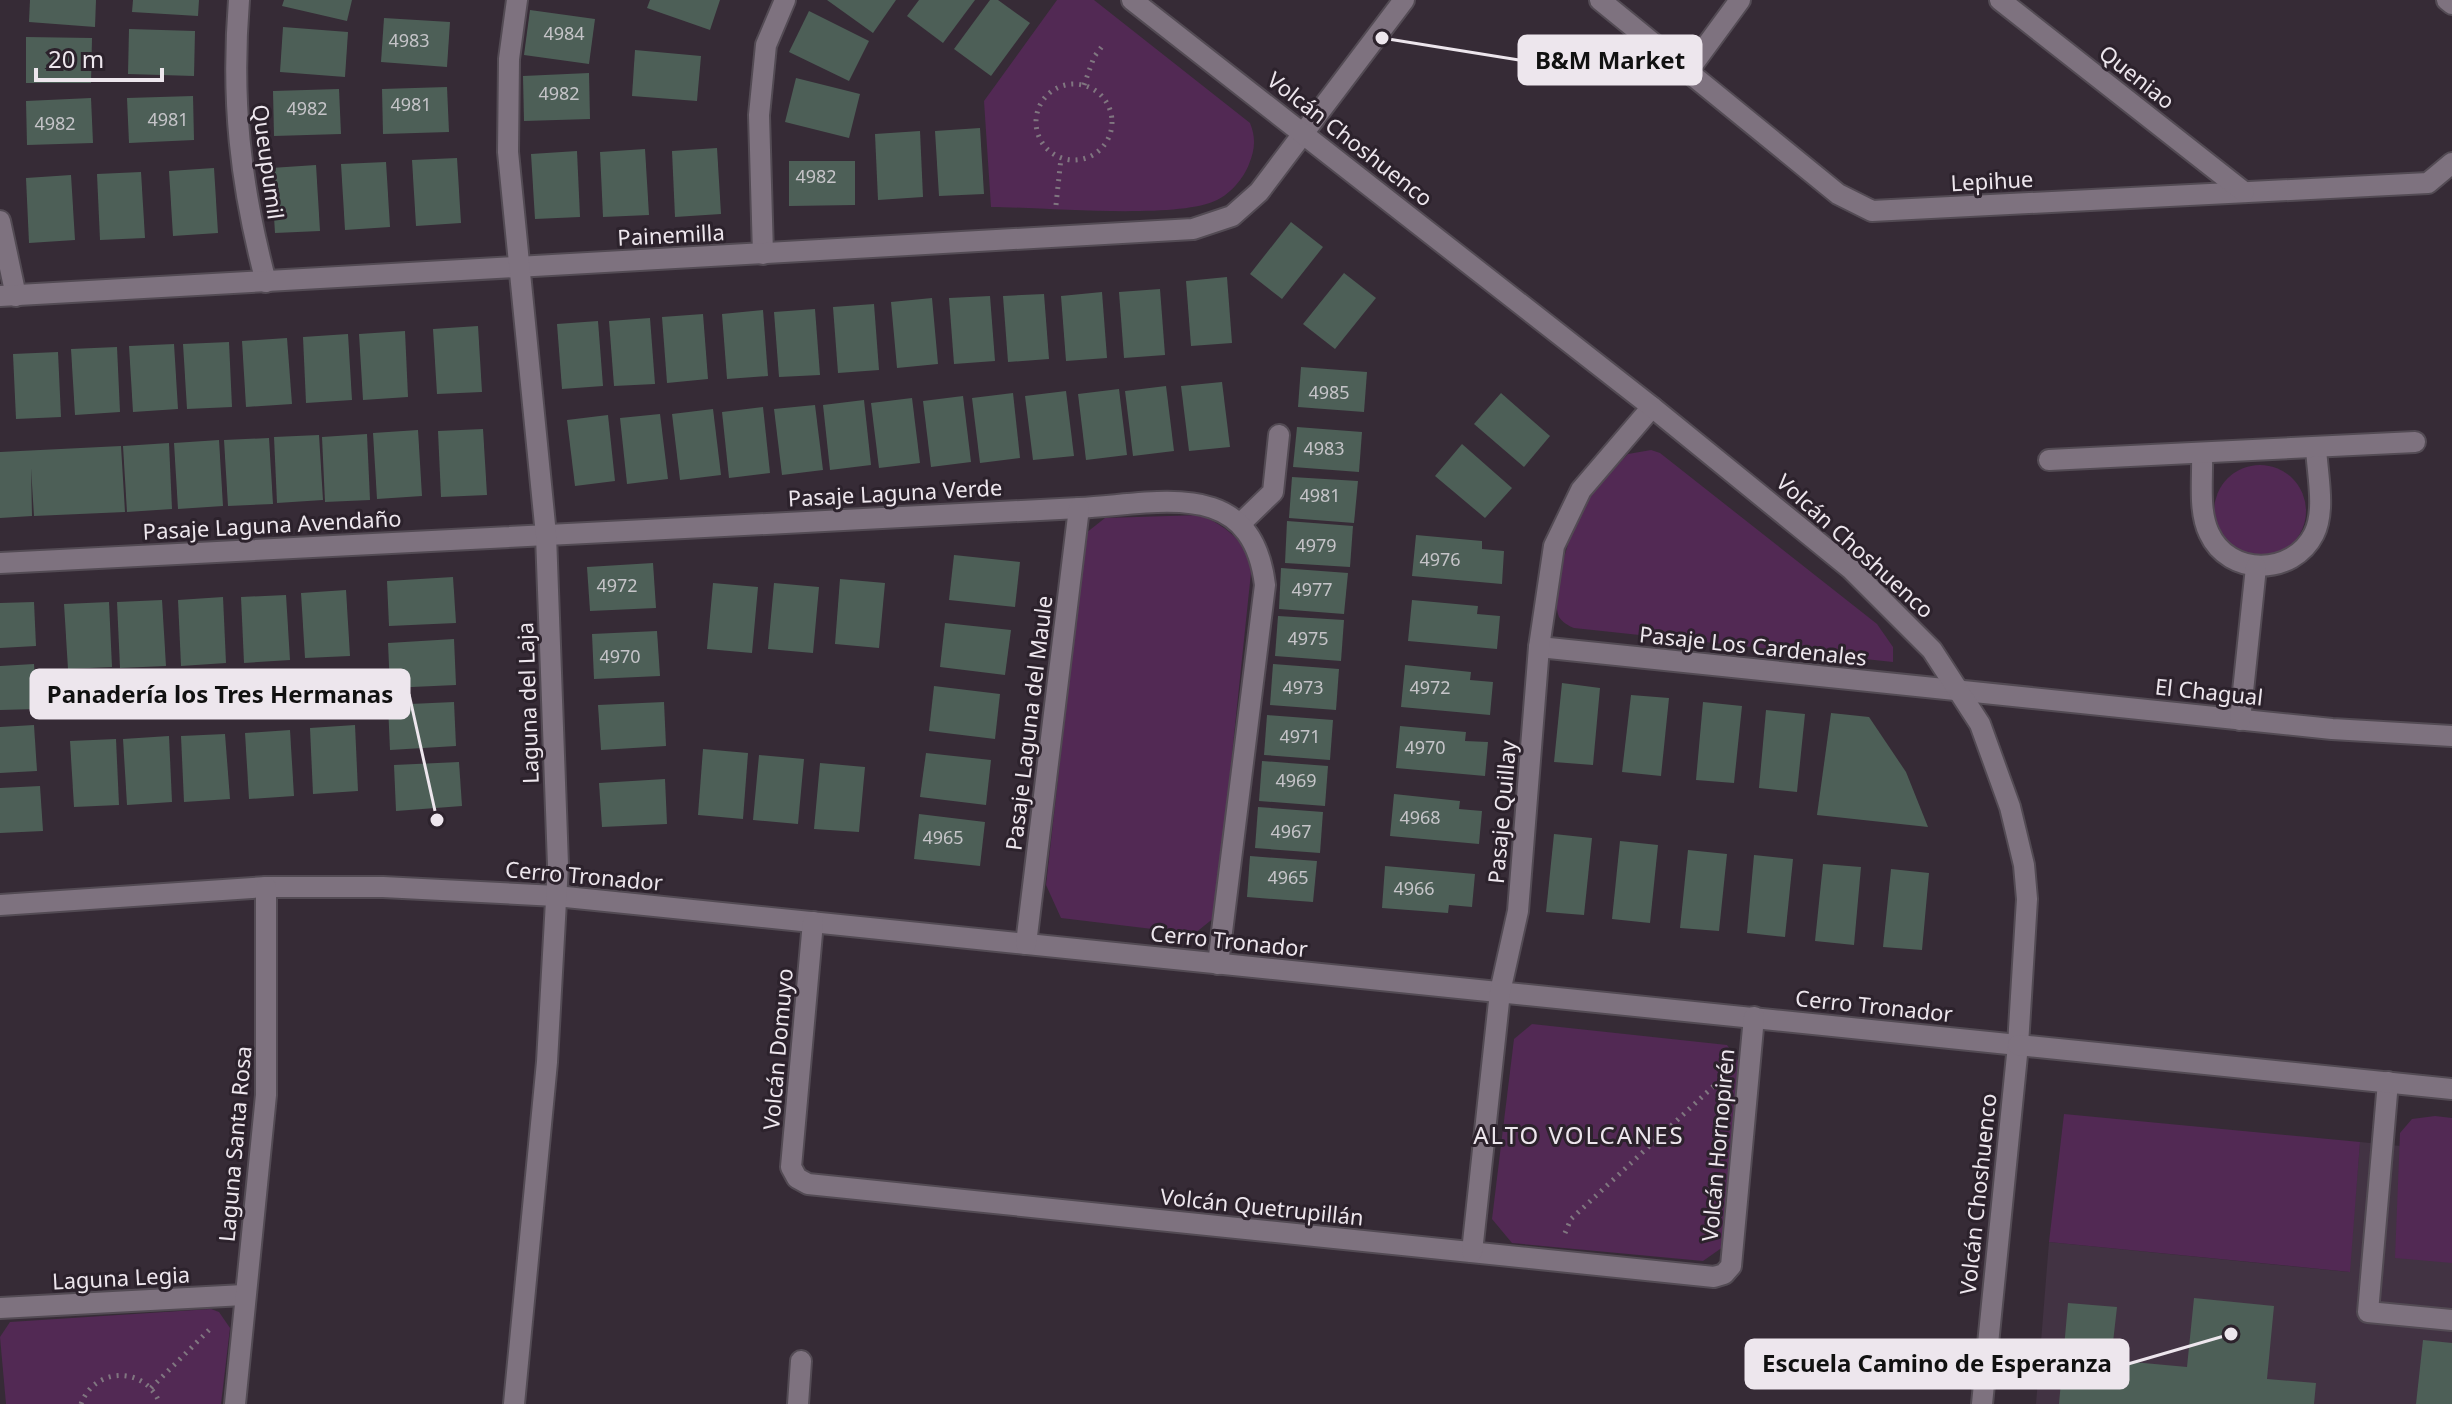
<svg xmlns="http://www.w3.org/2000/svg" width="2452" height="1404" viewBox="0 0 2452 1404" font-family="'Noto Sans',sans-serif">
	<style>
		.built { fill: #423343 }
		.green { fill: #522954 }
		.building { fill: #4d5f57 }
		.lines { fill: none; stroke-linecap: round; stroke-linejoin: round }
		.service-casing { stroke: #534b54; stroke-width: 24 }
		.minor-casing { stroke: #534b54; stroke-width: 24 }
		.tertiary-casing { stroke: #534b54; stroke-width: 24 }
		.path { stroke: #807680; stroke-width: 5; stroke-dasharray: 2 6; stroke-linecap: butt }
		.service { stroke: #7e727f; stroke-width: 20 }
		.minor { stroke: #7e727f; stroke-width: 20 }
		.tertiary { stroke: #7e727f; stroke-width: 20 }
		.labels { text-anchor: middle; stroke-width: 6; stroke-linejoin: round; paint-order: stroke }
		.number-label { font-size: 18px; fill: #c5c4c8 }
		.street-label { font-size: 22px; fill: #ede6ed; stroke: #2c222c }
		.neighbourhood-label { font-size: 24px; letter-spacing: 2px; fill: #ede6ed; stroke: #2c222c }
		.leader { fill: none; stroke: #ede6ed; stroke-width: 3 }
		.callout-dot { fill: #ede6ed; stroke: #2c222c; stroke-width: 3 }
		.callout { fill: #ede6ed; stroke: #ede6ed; stroke-width: 3 }
		.callout-label { font-size: 24px; text-anchor: middle; font-weight: bold; fill: #111 }
	</style>
	<rect width="100%" height="100%" fill="#362b36"/>
	<!-- built -->
	<path class="built" d="M2360,1142l92,9v253h-416l13,-162 300,30z"/>
	<!-- green -->
	<g class="green">
		<path d="M1057,0h37l156,123c6,15 5,26 -1,41 -5,14 -19,30 -32,36 -40,20 -175,7 -226,7l-7,-106z"/>
		<path d="M1651,450l9,3 217,171 16,23v15l-319,-34c-5,-2 -12,-6 -15,-11 -10,-22 13,-90 24,-110 12,-20 29,-36 45,-53z"/>
		<circle cx="2260" cy="511" r="46"/>
		<path d="M1201,515c25,12 40,23 51,48l-37,354 -21,17 -133,-16 -15,-33 40,-352 19,-15z"/>
		<path d="M1532,1024l195,21 15,21 -19,181 -20,14 -191,-18 -20,-24 22,-180z"/>
		<path d="M2064,1114l296,28 -10,130 -301,-30z"/>
		<path d="M2435,1116l17,2v145l-57,-5 5,-125 12,-14z"/>
		<path d="M211,1309l8,3 11,16 -9,76h-215l-6,-67 10,-15z"/>
	</g>
	<!-- building -->
	<g class="building">
		<path d="M30,0h66l-1,27 -66,-5z"/>
		<path d="M133,0h66l-1,16 -66,-4z"/>
		<path d="M284,0h68l-5,21 -65,-15z"/>
		<path d="M650,0h70l-10,30 -63,-22z"/>
		<path d="M827,0h69l-23,33z"/>
		<path d="M919,0h56l-32,43 -36,-27z"/>
		<path d="M990,0h8l32,23 -39,53 -37,-27z"/>
		<path d="M530,10l65,9 -6,45 -65,-9z"/>
		<path d="M809,11l60,30 -20,40 -60,-29z"/>
		<path d="M384,18l66,4 -3,45 -66,-5z"/>
		<path d="M283,27l65,5 -3,45 -65,-5z"/>
		<path d="M129,29l66,2 -1,45 -66,-2z"/>
		<path d="M26,37l66,1 -1,45h-65z"/>
		<path d="M635,50l66,6 -4,45 -65,-5z"/>
		<path d="M589,73l1,46 -66,2 -1,-45z"/>
		<path d="M796,78l64,16 -11,44 -64,-16z"/>
		<path d="M447,87l2,45 -66,2 -1,-45z"/>
		<path d="M339,89l2,45 -67,2 -1,-45z"/>
		<path d="M193,96l1,44 -65,3 -2,-45z"/>
		<path d="M91,98l2,45 -66,2 -1,-44z"/>
		<path d="M980,128l4,66 -45,2 -4,-65z"/>
		<path d="M920,131l3,66 -45,3 -3,-66z"/>
		<path d="M717,148l4,66 -46,3 -3,-66z"/>
		<path d="M645,149l4,66 -46,2 -3,-65z"/>
		<path d="M577,151l3,66 -45,2 -4,-65z"/>
		<path d="M457,158l4,65 -45,3 -4,-66z"/>
		<path d="M789,161h66v44l-66,1z"/>
		<path d="M386,162l4,65 -45,3 -4,-66z"/>
		<path d="M316,165l4,66 -45,2 -4,-65z"/>
		<path d="M214,168l4,65 -45,3 -4,-65z"/>
		<path d="M141,172l4,66 -45,2 -3,-66z"/>
		<path d="M71,175l4,65 -46,3 -3,-65z"/>
		<path d="M1291,222l32,25 -41,52 -32,-25z"/>
		<path d="M1344,273l32,25 -41,51 -32,-25z"/>
		<path d="M1227,277l5,66 -41,3 -5,-65z"/>
		<path d="M1160,289l5,66 -41,3 -5,-66z"/>
		<path d="M1102,292l5,66 -41,3 -5,-65z"/>
		<path d="M1044,294l5,65 -41,3 -5,-66z"/>
		<path d="M990,296l5,65 -41,3 -5,-66z"/>
		<path d="M932,298l6,66 -41,4 -6,-66z"/>
		<path d="M874,304l5,66 -41,3 -5,-66z"/>
		<path d="M815,309l5,66 -41,2 -5,-65z"/>
		<path d="M763,310l5,66 -41,3 -5,-65z"/>
		<path d="M703,314l5,65 -41,4 -5,-66z"/>
		<path d="M650,318l5,66 -41,2 -5,-65z"/>
		<path d="M598,321l5,65 -41,3 -5,-65z"/>
		<path d="M478,326l4,66 -45,2 -4,-65z"/>
		<path d="M405,331l3,66 -45,3 -4,-66z"/>
		<path d="M348,334l4,66 -46,3 -3,-66z"/>
		<path d="M287,338l5,66 -46,3 -4,-66z"/>
		<path d="M229,342l3,65 -45,2 -4,-65z"/>
		<path d="M174,344l4,65 -45,3 -4,-66z"/>
		<path d="M117,347l3,65 -45,3 -4,-66z"/>
		<path d="M58,352l3,65 -45,2 -3,-65z"/>
		<path d="M1301,367l66,5 -3,40 -66,-5z"/>
		<path d="M1222,382l8,65 -41,4 -8,-65z"/>
		<path d="M1166,386l8,65 -41,5 -8,-65z"/>
		<path d="M1119,389l8,66 -41,5 -8,-66z"/>
		<path d="M1066,391l8,65 -41,4 -8,-64z"/>
		<path d="M1013,393l7,65 -40,5 -8,-65z"/>
		<path d="M1501,393l49,43 -26,31 -50,-43z"/>
		<path d="M963,396l8,66 -40,5 -8,-66z"/>
		<path d="M912,398l8,65 -41,5 -8,-65z"/>
		<path d="M864,400l7,65 -41,5 -7,-65z"/>
		<path d="M815,405l8,65 -41,5 -8,-66z"/>
		<path d="M763,407l7,66 -41,5 -7,-66z"/>
		<path d="M713,409l8,66 -41,5 -8,-66z"/>
		<path d="M660,414l8,65 -41,5 -7,-66z"/>
		<path d="M608,415l7,66 -40,5 -8,-66z"/>
		<path d="M1297,427l65,5 -3,40 -66,-5z"/>
		<path d="M483,429l4,66 -46,2 -3,-66z"/>
		<path d="M418,430l4,66 -45,3 -4,-66z"/>
		<path d="M367,434l3,66 -45,2 -3,-65z"/>
		<path d="M319,435l4,65 -46,3 -3,-66z"/>
		<path d="M269,438l4,66 -45,2 -4,-66z"/>
		<path d="M219,440l4,66 -45,3 -4,-66z"/>
		<path d="M169,443l3,66 -45,3 -4,-66z"/>
		<path d="M1462,444l50,44 -27,30 -50,-42z"/>
		<path d="M121,446l4,66 -91,4 -3,-48 1,48 -32,2v-66z"/>
		<path d="M1292,477l66,4 -4,42 -65,-5z"/>
		<path d="M1287,521l66,5 -3,41 -65,-4z"/>
		<path d="M1416,535l66,6v8l22,2 -2,33 -90,-8z"/>
		<path d="M954,555l66,7 -5,45 -66,-7z"/>
		<path d="M653,563l3,45 -66,3 -3,-44z"/>
		<path d="M1281,568l67,5 -4,41 -65,-5z"/>
		<path d="M453,577l3,46 -67,3 -2,-45z"/>
		<path d="M840,579l45,4 -6,65 -44,-4z"/>
		<path d="M713,583l45,4 -6,66 -45,-4z"/>
		<path d="M774,583l45,4 -6,66 -45,-4z"/>
		<path d="M346,590l4,66 -45,2 -4,-65z"/>
		<path d="M286,595l4,65 -46,3 -3,-66z"/>
		<path d="M223,597l3,66 -45,3 -3,-66z"/>
		<path d="M162,600l4,66 -46,2 -3,-66z"/>
		<path d="M1412,600l66,6 -1,8 23,2 -3,33 -89,-8z"/>
		<path d="M34,602l2,44 -36,2v-45z"/>
		<path d="M109,602l3,65 -44,2 -4,-65z"/>
		<path d="M1278,616l66,4 -3,41 -66,-5z"/>
		<path d="M945,623l66,7 -6,45 -65,-8z"/>
		<path d="M657,631l3,45 -66,3 -2,-45z"/>
		<path d="M454,639l2,46 -66,3 -2,-45z"/>
		<path d="M34,664l3,45 -37,1v-44z"/>
		<path d="M1273,664l66,5 -3,41 -66,-5z"/>
		<path d="M1405,665l66,7 -1,8 23,2 -3,33 -89,-8z"/>
		<path d="M1562,683l38,5 -7,77 -39,-3z"/>
		<path d="M934,686l66,8 -5,45 -66,-8z"/>
		<path d="M1631,695l38,3 -8,78 -39,-4z"/>
		<path d="M454,702l2,44 -66,4 -2,-45z"/>
		<path d="M664,702l2,44 -65,4 -3,-45z"/>
		<path d="M1703,702l39,4 -8,77 -38,-3z"/>
		<path d="M1766,710l39,4 -8,78 -38,-4z"/>
		<path d="M1831,713l38,4 37,55 22,55 -111,-12z"/>
		<path d="M1267,715l66,5 -3,40 -66,-5z"/>
		<path d="M34,725l3,46 -37,2v-46z"/>
		<path d="M355,725l3,66 -45,3 -3,-66z"/>
		<path d="M1400,726l66,6 -1,9 23,1 -3,34 -89,-8z"/>
		<path d="M290,730l4,66 -45,3 -4,-66z"/>
		<path d="M225,734l5,65 -46,3 -3,-66z"/>
		<path d="M169,736l3,66 -45,3 -4,-66z"/>
		<path d="M116,739l3,66 -45,2 -4,-66z"/>
		<path d="M703,749l45,4 -5,66 -45,-4z"/>
		<path d="M926,753l65,7 -5,45 -66,-8z"/>
		<path d="M759,755l45,4 -6,65 -45,-4z"/>
		<path d="M1262,761l66,5 -3,40 -66,-5z"/>
		<path d="M459,762l3,44 -66,5 -2,-46z"/>
		<path d="M820,763l45,4 -6,65 -45,-3z"/>
		<path d="M665,779l2,45 -65,3 -3,-44z"/>
		<path d="M40,786l3,45 -43,2v-45z"/>
		<path d="M1394,794l66,7 -1,8 23,2 -3,33 -89,-8z"/>
		<path d="M1258,807l65,5 -3,41 -65,-5z"/>
		<path d="M919,814l66,8 -5,44 -66,-7z"/>
		<path d="M1554,834l38,4 -8,77 -38,-3z"/>
		<path d="M1620,841l38,4 -8,78 -38,-4z"/>
		<path d="M1688,850l39,4 -8,77 -39,-3z"/>
		<path d="M1754,855l39,4 -8,78 -38,-4z"/>
		<path d="M1250,856l67,5 -4,41 -66,-5z"/>
		<path d="M1823,864l38,3 -7,78 -39,-4z"/>
		<path d="M1385,866l90,8 -3,33 -23,-2 -1,8 -66,-5z"/>
		<path d="M1891,869l38,4 -7,77 -39,-3z"/>
		<path d="M2194,1298l80,8 -7,73 49,4 -2,21h-255l9,-101 49,4 -6,53 76,7z"/>
		<path d="M2423,1340l29,3v61h-36z"/>
	</g>
	<g class="lines">
		<defs>
			<path id="service" d="M2388,1082l-20,230 84,8"/>
			<g id="minor">
				<path d="M239,0c-8,100 1,184 27,282"/>
				<path d="M1600,0l238,194 34,17 556,-28 24,-20"/>
				<path d="M2000,0l244,192"/>
				<path d="M2447,0l5,4"/>
				<path d="M1688,71l52,-71"/>
				<path d="M0,221l16,75"/>
				<path d="M763,254l-4,-139 7,-70 19,-45"/>
				<path d="M0,296l1193,-67 39,-13 27,-24 145,-192"/>
				<path d="M2202,453c1,25 -4,57 7,80 20,44 84,43 105,1 12,-24 3,-61 2,-87"/>
				<path d="M2049,460l366,-18"/>
				<path d="M1241,523l32,-31 6,-57"/>
				<path d="M0,563l1079,-55c80,-4 173,-32 186,77l-47,379"/>
				<path d="M1539,647l793,82 120,7"/>
				<path d="M2240,720l16,-153"/>
				<path d="M0,905l266,-18h117l173,9 1462,149"/>
				<path d="M813,922l-22,245 6,11 11,6 906,93 10,-3 7,-8 23,-249"/>
				<path d="M1026,944l53,-436"/>
				<path d="M1472,1252l28,-260 18,-81 21,-264 15,-101 27,-56 71,-83"/>
				<path d="M0,1308l244,-13"/>
				<path d="M235,1404l31,-309v-208"/>
				<path d="M514,1404l33,-342 11,-197 -12,-330 -38,-383 1,-93 8,-59"/>
				<path d="M798,1404l3,-43"/>
			</g>
			<g id="tertiary">
				<path d="M1132,0l520,407 199,162 81,81 48,74 30,83 14,58 3,34 -9,146 -36,359"/>
				<path d="M2018,1045l434,44"/>
			</g>
		</defs>
		<!-- service casing -->
		<use href="#service" class="service-casing"/>
		<!-- minor casing -->
		<use href="#minor" class="minor-casing"/>
		<!-- tertiary casing -->
		<use href="#tertiary" class="tertiary-casing"/>
		<!-- path -->
		<g class="path">
			<circle cx="1074" cy="122" r="38"/>
			<path d="M1084,85l10,-28 9,-12"/>
			<path d="M1056,205l5,-47"/>
			<path d="M1565,1233l6,-14 146,-136"/>
			<path d="M151,1388l59,-59"/>
			<path d="M81,1404c14,-38 65,-38 79,0"/>
		</g>
		<!-- service -->
		<use href="#service" class="service"/>
		<!-- minor -->
		<use href="#minor" class="minor"/>
		<!-- tertiary -->
		<use href="#tertiary" class="tertiary"/>
	</g>
	<g class="labels">
		<!-- number labels -->
		<g class="number-label">
			<text x="564" y="40">4984</text>
			<text x="409" y="47">4983</text>
			<text x="559" y="100">4982</text>
			<text x="411" y="111">4981</text>
			<text x="307" y="115">4982</text>
			<text x="168" y="126">4981</text>
			<text x="55" y="130">4982</text>
			<text x="816" y="183">4982</text>
			<text x="1329" y="399">4985</text>
			<text x="1324" y="455">4983</text>
			<text x="1320" y="502">4981</text>
			<text x="1316" y="552">4979</text>
			<text x="1440" y="566">4976</text>
			<text x="617" y="592">4972</text>
			<text x="1312" y="596">4977</text>
			<text x="1308" y="645">4975</text>
			<text x="620" y="663">4970</text>
			<text x="1303" y="694">4973</text>
			<text x="1430" y="694">4972</text>
			<text x="1300" y="743">4971</text>
			<text x="1425" y="754">4970</text>
			<text x="1296" y="787">4969</text>
			<text x="1420" y="824">4968</text>
			<text x="1291" y="838">4967</text>
			<text x="943" y="844">4965</text>
			<text x="1288" y="884">4965</text>
			<text x="1414" y="895">4966</text>
		</g>
		<!-- street labels -->
		<g class="street-label">
			<text transform="translate(2137 77) rotate(38)" y="8">Queniao</text>
			<text transform="translate(1350 139) rotate(38)" y="8">Volcán Choshuenco</text>
			<text transform="translate(268 162) rotate(82)" y="8">Queupumil</text>
			<text transform="translate(1992 181) rotate(-3)" y="8">Lepihue</text>
			<text transform="translate(671 235) rotate(-3)" y="8">Painemilla</text>
			<text transform="translate(895 493) rotate(-3)" y="8">Pasaje Laguna Verde</text>
			<text transform="translate(272 525) rotate(-3)" y="8">Pasaje Laguna Avendaño</text>
			<text transform="translate(1855 546) rotate(42)" y="8">Volcán Choshuenco</text>
			<text transform="translate(1753 646) rotate(6)" y="8">Pasaje Los Cardenales</text>
			<text transform="translate(2209 692) rotate(6)" y="8">El Chagual</text>
			<text transform="translate(528 703) rotate(-92)" y="8">Laguna del Laja</text>
			<text transform="translate(1029 723) rotate(-83)" y="8">Pasaje Laguna del Maule</text>
			<text transform="translate(1502 812) rotate(-85)" y="8">Pasaje Quillay</text>
			<text transform="translate(584 876) rotate(5)" y="8">Cerro Tronador</text>
			<text transform="translate(1229 941) rotate(6)" y="8">Cerro Tronador</text>
			<text transform="translate(1874 1006) rotate(6)" y="8">Cerro Tronador</text>
			<text transform="translate(778 1049) rotate(-85)" y="8">Volcán Domuyo</text>
			<text transform="translate(235 1144) rotate(-85)" y="8">Laguna Santa Rosa</text>
			<text transform="translate(1718 1145) rotate(-85)" y="8">Volcán Hornopirén</text>
			<text transform="translate(1978 1194) rotate(-84)" y="8">Volcán Choshuenco</text>
			<text transform="translate(1262 1207) rotate(6)" y="8">Volcán Quetrupillán</text>
			<text transform="translate(121 1278) rotate(-3)" y="8">Laguna Legia</text>
		</g>
		<!-- neighbourhood labels -->
		<g class="neighbourhood-label">
			<text x="1579" y="1144">ALTO VOLCANES</text>
		</g>
	</g>
	<!-- callouts -->
	<path class="leader" d="M1382 38L1519 60M437 820L409 694M2231 1334L2128 1364"/>
	<g class="callout-dot">
		<circle cx="1382" cy="38" r="8"/>
		<circle cx="437" cy="820" r="8"/>
		<circle cx="2231" cy="1334" r="8"/>
	</g>
	<g class="callout">
		<rect x="1519" y="36" width="182" height="48" rx="8"/>
		<rect x="31" y="670" width="378" height="48" rx="8"/>
		<rect x="1746" y="1340" width="382" height="48" rx="8"/>
	</g>
	<g class="callout-label">
		<text x="1610" y="69">B&amp;M Market</text>
		<text x="220" y="703">Panadería los Tres Hermanas</text>
		<text x="1937" y="1372">Escuela Camino de Esperanza</text>
	</g>
	<!-- scale -->
	<path d="M36 68v12h126v-12" fill="none" stroke="#ede6ed" stroke-width="4"/>
	<text x="48" y="68" font-size="24" fill="#ede6ed" stroke="#2c222c" stroke-width="6" paint-order="stroke">20 m</text>
</svg>
